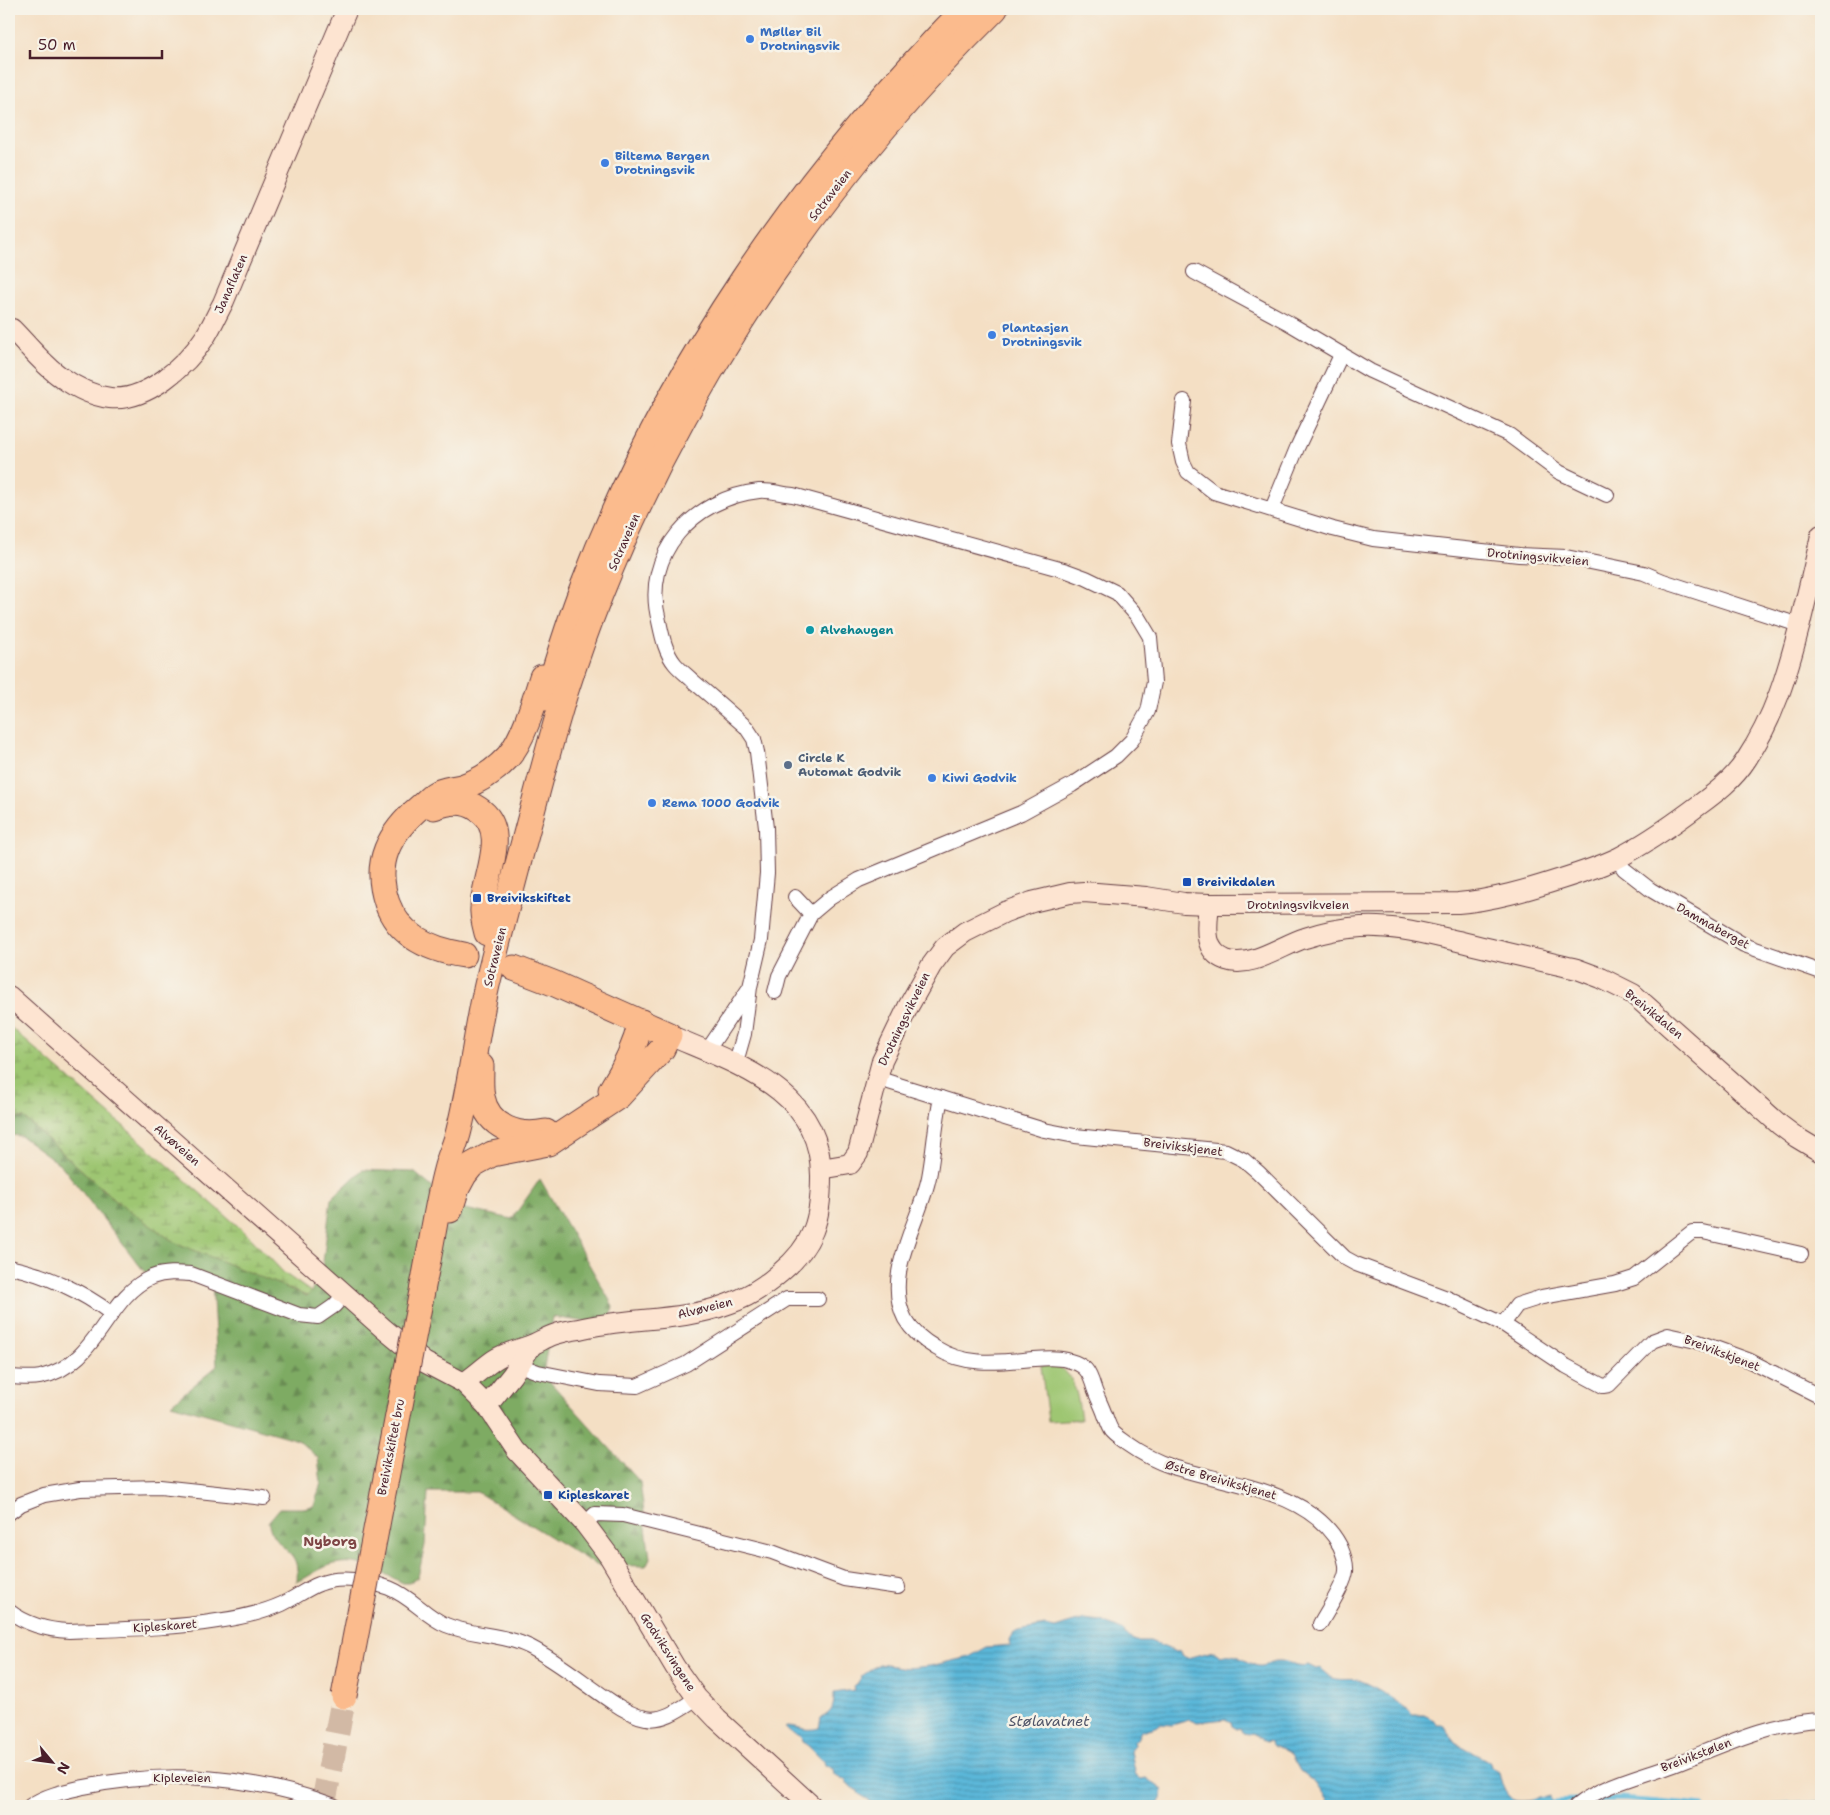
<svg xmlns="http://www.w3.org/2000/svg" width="1830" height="1815" viewBox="0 0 1830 1815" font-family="'Shantell Sans',sans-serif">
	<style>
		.forest { fill: url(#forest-firs); stroke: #646548 }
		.wetland { fill: url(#wetland-marsh); stroke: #74724e }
		.green { fill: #9ec672; stroke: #74724e }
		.water { fill: url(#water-rules); stroke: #526b82 }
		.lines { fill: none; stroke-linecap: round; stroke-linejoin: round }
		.stream { stroke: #5bb7d9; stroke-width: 5 }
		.highway-tunnel { stroke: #d2b9a5; stroke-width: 25; stroke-dasharray: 25 12; stroke-linecap: butt }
		.street-casing { stroke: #643c42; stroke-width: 16 }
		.secondary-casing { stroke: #643c42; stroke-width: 22 }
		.highway-casing { stroke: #643c42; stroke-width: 27 }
		.street { stroke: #fff; stroke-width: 14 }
		.secondary { stroke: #fde4d1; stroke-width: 20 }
		.highway { stroke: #fbbb8d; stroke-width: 25 }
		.highway-bridge-casing { stroke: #643c42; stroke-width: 27; stroke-linecap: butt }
		.highway-bridge { stroke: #fbbb8d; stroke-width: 25 }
		.shop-dot { fill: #3f7fe0; stroke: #f7f3e8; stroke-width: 2 }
		.culture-dot { fill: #0f9aa8; stroke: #f7f3e8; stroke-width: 2 }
		.service-dot { fill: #5c6f8a; stroke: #f7f3e8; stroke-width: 2 }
		.transit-dot { fill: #1a4fb4; stroke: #f7f3e8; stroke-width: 2 }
		.labels { text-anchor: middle; stroke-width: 5; stroke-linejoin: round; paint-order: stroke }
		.shop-label { font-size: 12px; font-weight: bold; fill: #366cbe; stroke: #f7f3e8; text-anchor: start }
		.street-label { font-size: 12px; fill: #4a1f2b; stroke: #f7f3e8 }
		.culture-label { font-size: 12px; font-weight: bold; fill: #0d838f; stroke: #f7f3e8; text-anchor: start }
		.service-label { font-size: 12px; font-weight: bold; fill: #4e5e75; stroke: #f7f3e8; text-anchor: start }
		.transit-label { font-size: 12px; font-weight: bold; fill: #164399; stroke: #f7f3e8; text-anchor: start }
		.neighbourhood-label { font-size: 14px; font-weight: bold; fill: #7e4545; stroke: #f7f3e8 }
		.water-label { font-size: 14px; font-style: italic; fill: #505468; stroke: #f7f3e8 }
	</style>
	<defs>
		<pattern id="forest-firs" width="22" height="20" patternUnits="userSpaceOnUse" patternTransform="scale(1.25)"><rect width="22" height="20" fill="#7eab64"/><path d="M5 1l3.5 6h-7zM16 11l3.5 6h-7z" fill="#698b53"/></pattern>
		<pattern id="wetland-marsh" width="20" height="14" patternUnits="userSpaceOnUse" patternTransform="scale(1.25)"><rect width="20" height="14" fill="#9ec672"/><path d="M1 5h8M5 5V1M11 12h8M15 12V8" fill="none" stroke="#83a05e"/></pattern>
		<pattern id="water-rules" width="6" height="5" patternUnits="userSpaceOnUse" patternTransform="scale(1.25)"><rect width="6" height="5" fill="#5bb7d9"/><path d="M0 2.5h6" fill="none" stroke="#4d94b0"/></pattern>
	</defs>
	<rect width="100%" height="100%" fill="#f7f3e8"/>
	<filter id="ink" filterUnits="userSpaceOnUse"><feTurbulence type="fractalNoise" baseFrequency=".02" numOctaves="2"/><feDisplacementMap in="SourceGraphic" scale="10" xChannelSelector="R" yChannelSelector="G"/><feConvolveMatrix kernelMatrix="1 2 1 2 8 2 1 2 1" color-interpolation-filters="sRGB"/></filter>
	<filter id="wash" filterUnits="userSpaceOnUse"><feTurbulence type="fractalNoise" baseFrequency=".0096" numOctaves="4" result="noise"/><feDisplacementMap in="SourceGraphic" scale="20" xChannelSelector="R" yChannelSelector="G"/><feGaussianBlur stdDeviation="1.12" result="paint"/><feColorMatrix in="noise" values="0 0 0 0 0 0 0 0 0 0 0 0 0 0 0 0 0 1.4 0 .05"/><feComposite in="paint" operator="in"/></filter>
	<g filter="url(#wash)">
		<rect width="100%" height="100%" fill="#f4dfc4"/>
		<!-- forest -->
		<path class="forest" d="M9,1118h15l92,83 191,95 4,-4 11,-22 9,-71 31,-29 52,2 42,35 56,12 28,-40 73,127 -3,19 -58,-8 -9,57 97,108 10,76 -4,8 -50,-1 -119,-73h-49l-3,53 -7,32 -9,6h-6c-27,-13 -48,-28 -78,-16 -10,4 -18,11 -28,15 2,-28 -7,-26 -23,-45 -3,-4 -4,-10 -6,-15l12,-14h23l11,-2 7,-23 -3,-25 -20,-18 -127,-36 46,-38 -5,-83 -65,-8 -86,-110 -40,-29 -12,-1z"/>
		<!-- wetland -->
		<path class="wetland" d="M9,1026l238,208 37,39 27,19 -4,4 -133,-54 -58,-41 -92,-83h-15z"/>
		<!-- green -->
		<path class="green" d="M1041,1366c5,0 12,-2 16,0 20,9 21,36 24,53l-33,2z"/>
		<!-- water -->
		<path class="water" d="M1084,1619l17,2 23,10 1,4 11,6h14l26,11 4,-1 2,4 5,3 26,-7 8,5c16,-5 23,7 37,10 8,1 12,-5 19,-5 11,-1 22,7 31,4l8,4 5,-1c13,19 27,7 43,14 13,5 32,20 45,28l3,5h12l10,5 2,5h7l12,17 35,20 1,4 8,5c6,37 21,33 51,24l1,7 -2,4h-11l-4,-2 -6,2h-197l-16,-23 -15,-12 -9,-16 -17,-9 -4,-6 -4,1 -14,-7 -4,1 -5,-3 -2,-4 -4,1 -5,-3 -1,-4 -6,-3 -27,3 -9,-2 -17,5 -12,-1 -2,2 -17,5 -4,8 -4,2 1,4 -3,6 5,25 5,3 5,-1 17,12 -1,7 -5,9h-284l-4,-6 -10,-6 -2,-4 -10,-6 -2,-4 -11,-6 -1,-5 -8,-4 -1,-4c-9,-6 -13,-15 -22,-19l-1,-5 -16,-9 1,-2c14,0 19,6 33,2l2,-10c12,-6 13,-11 13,-25l20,-3 -1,-4 4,-2 5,-8 17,-12 28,4 23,-2 39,-9 18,-10 24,-2 -1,-5 4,-8 31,-6 10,2z"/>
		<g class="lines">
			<!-- stream -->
			<g class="stream">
				<path d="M1591,1800l31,-1 82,7"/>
				<path d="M1551,1802l27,-1"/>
				<path d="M1773,1806l48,-3"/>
			</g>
		</g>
	</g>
	<g filter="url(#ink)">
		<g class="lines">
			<!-- highway-tunnel -->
			<path class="highway-tunnel" d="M323,1806l21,-110"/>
			<defs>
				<g id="street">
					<path d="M1194,272l93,50 83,49 139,64 50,37 48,23"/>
					<path d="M1184,401l-5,43 4,18 5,10 26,20 119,37 40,10 146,16 47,2 78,16 19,8 136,44"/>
					<path d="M1272,509l25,-61 44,-93"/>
					<path d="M1617,859l7,10 27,21 93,55 77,27"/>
					<path d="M795,897l16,17"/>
					<path d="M707,1051l41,-61"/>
					<path d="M733,1064l5,-9 6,-21 6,-47 11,-47 6,-67 -1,-45 -9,-76 -3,-13 -8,-12c-17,-15 -34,-30 -52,-45 -6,-6 -14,-12 -19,-18 -10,-12 -13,-29 -16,-43 -18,-67 35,-123 100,-130 11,-1 23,3 34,4l274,76 19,7 31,15 21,24 12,20 4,45 -6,29 -16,29 -16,16 -44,29 -51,28 -162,67 -29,18 -19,16 -32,62 -4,16"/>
					<path d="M876,1078l168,52 31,6 151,15 18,9 14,12 87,86 11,6 91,34 56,26 63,42 37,20 6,-1 43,-44 16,-6 28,6 52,19 73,37"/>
					<path d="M941,1098c-6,26 -7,53 -12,79 -9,44 -47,98 -24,142 7,12 19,22 31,29 30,19 63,14 98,11 11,-1 23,-2 33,1 19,5 22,11 27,28 3,9 8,18 11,27 2,5 4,12 7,16 4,5 11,9 16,13 14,10 29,18 45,23 54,17 138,23 167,79 3,7 7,16 6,25 -1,13 -19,40 -26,53"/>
					<path d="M9,1267c36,7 74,25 103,47"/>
					<path d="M1503,1324l14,-19 25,-8 73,-13 19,-6 58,-46h11l98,22"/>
					<path d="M513,1359l6,6 19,7 61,12 38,2 49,-22 101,-65h31"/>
					<path d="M9,1377c9,0 21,2 31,0 59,-12 65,-80 112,-100 13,-5 26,-4 39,-3l108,41 19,2 16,-11 11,-12"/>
					<path d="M9,1513l12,-9 23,-9 36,-6 80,-2 104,11"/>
					<path d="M585,1524l10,-10 28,1 149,37 72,27 54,8"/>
					<path d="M9,1611c18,14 37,19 60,20 49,-2 99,-2 148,-10 22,-3 45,-8 65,-17 13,-6 24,-15 37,-20 21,-9 50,-3 70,4 23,9 36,28 57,37 27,11 58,9 84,22 29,15 55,37 82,55 10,7 21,14 34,16 18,4 37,-11 51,-20"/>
					<path d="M30,1806c15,-11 36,-15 54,-19 84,-18 171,-11 251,19"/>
					<path d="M1576,1806c25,-21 67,-30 98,-42 47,-18 96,-42 147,-44"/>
				</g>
				<g id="secondary">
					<path d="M12,329c16,16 31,36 49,48 14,10 32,19 49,21 36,4 77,-33 95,-61 7,-11 12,-23 18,-34l124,-294"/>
					<path d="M1209,904c-2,21 -7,47 17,56 25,9 56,-15 79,-22 18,-6 37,-10 56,-11 33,-2 65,7 97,14 40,10 80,19 119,28l24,9 32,16 147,131 16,12 25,15"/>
					<path d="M9,996l375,333 40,33 40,21 23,23 30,45 68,73 24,32 66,111 22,31 20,21 95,87"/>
					<path d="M821,1169l29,-5 8,-11 24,-92 26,-54 23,-41 14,-19 20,-15 40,-20 27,-10 38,-9 14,-1 62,5 38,6 25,1 249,-1c35,-3 69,-13 103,-24 19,-6 38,-12 57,-21 25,-13 50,-30 73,-47 20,-15 41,-29 55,-51 29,-44 41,-86 54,-136 7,-30 15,-59 21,-89"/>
					<path d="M464,1383c10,-7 20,-16 30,-23 10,-7 24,-10 35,-14 8,-3 16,-8 24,-11 8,-3 18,-5 26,-6 49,-12 102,-7 149,-25 19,-6 37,-18 52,-31 34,-28 41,-54 41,-96 1,-88 -86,-113 -152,-142"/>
					<path d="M487,1406l25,-31 20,-30"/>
				</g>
				<g id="highway">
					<path d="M546,698c11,-36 22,-73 36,-109 82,-218 220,-415 383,-580"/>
					<path d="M434,807c15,-5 29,-8 44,2 33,21 6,68 5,98 -1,8 2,18 4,26"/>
					<path d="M464,955c-32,-5 -65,-18 -77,-52 -14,-41 2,-70 34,-97 4,-3 9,-9 14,-12 8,-5 20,-5 29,-8 18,-6 32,-16 44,-29 16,-18 27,-58 34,-80"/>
					<path d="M481,1066c0,11 -1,21 1,31 6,31 37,41 64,35"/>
					<path d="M611,1090c14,-22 24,-43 30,-68"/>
					<path d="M450,1210l7,-22 7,-13 8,-10 20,-11 56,-11 71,-47 43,-47 7,-14 -116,-52 -39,-15"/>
					<path d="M428,1260c6,-30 10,-60 18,-90 3,-13 10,-26 13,-40 12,-48 17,-97 28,-145 11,-45 23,-91 35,-136 14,-52 27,-104 43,-156 82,-258 238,-495 430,-684"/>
				</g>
			</defs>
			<!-- street casing -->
			<use href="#street" class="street-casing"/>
			<!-- secondary casing -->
			<use href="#secondary" class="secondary-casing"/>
			<!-- highway casing -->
			<use href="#highway" class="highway-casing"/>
			<!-- street -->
			<use href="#street" class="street"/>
			<!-- secondary -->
			<use href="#secondary" class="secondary"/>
			<!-- highway -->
			<use href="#highway" class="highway"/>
			<defs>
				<path id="highway-bridge" d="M344,1696l84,-436"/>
			</defs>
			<!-- highway-bridge casing -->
			<use href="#highway-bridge" class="highway-bridge-casing"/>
			<!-- highway-bridge -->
			<use href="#highway-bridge" class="highway-bridge"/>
		</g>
	</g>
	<!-- markers -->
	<g class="shop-dot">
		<circle cx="750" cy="39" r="5"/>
		<circle cx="605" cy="163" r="5"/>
		<circle cx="992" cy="335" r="5"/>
		<circle cx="932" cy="778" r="5"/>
		<circle cx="652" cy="803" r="5"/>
	</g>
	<circle class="culture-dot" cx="810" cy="630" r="5"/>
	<circle class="service-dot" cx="788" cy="765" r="5"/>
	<g class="transit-dot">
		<rect x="1182" y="877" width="10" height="10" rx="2.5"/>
		<rect x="472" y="893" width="10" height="10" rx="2.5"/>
		<rect x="543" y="1490" width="10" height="10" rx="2.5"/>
	</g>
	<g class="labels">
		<!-- shop labels -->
		<g class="shop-label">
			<text x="760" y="36">Møller Bil<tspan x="760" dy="14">Drotningsvik</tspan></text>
			<text x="615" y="160">Biltema Bergen<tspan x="615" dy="14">Drotningsvik</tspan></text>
			<text x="1002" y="332">Plantasjen<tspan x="1002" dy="14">Drotningsvik</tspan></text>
			<text x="942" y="782">Kiwi Godvik</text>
			<text x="662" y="807">Rema 1000 Godvik</text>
		</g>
		<!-- street labels -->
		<g class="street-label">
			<text transform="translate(830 195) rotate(-52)" y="4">Sotraveien</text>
			<text transform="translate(231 284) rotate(-66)" y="4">Janaflaten</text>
			<text transform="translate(624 542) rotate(-66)" y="4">Sotraveien</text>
			<text transform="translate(1538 557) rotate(5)" y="4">Drotningsvikveien</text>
			<text x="1298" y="909">Drotningsvikveien</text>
			<text transform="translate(1713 926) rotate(29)" y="4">Dammaberget</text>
			<text transform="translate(495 957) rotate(-76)" y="4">Sotraveien</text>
			<text transform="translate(1654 1014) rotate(39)" y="4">Breivikdalen</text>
			<text transform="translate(904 1019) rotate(-64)" y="4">Drotningsvikveien</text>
			<text transform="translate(177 1145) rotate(41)" y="4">Alvøveien</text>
			<text transform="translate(1183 1147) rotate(7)" y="4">Breivikskjenet</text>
			<text transform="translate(705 1308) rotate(-14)" y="4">Alvøveien</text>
			<text transform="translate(1722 1353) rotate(21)" y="4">Breivikskjenet</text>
			<text transform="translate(391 1447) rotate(-79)" y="4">Breivikskiftet bru</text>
			<text transform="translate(1221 1480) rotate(16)" y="4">Østre Breivikskjenet</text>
			<text transform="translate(165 1626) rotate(-4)" y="4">Kipleskaret</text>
			<text transform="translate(668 1652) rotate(57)" y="4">Godviksvingene</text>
			<text transform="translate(1696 1755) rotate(-21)" y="4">Breivikstølen</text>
			<text x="182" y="1782">Kipleveien</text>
		</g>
		<!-- culture labels -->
		<g class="culture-label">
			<text x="820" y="634">Alvehaugen</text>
		</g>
		<!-- service labels -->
		<g class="service-label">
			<text x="798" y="762">Circle K<tspan x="798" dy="14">Automat Godvik</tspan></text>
		</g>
		<!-- transit labels -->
		<g class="transit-label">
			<text x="1197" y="886">Breivikdalen</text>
			<text x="487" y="902">Breivikskiftet</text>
			<text x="558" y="1499">Kipleskaret</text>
		</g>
		<!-- neighbourhood labels -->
		<g class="neighbourhood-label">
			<text x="330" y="1546">Nyborg</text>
		</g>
		<!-- water labels -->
		<g class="water-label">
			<text x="1049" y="1726">Stølavatnet</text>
		</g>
	</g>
	<!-- margin -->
	<rect width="1830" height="1815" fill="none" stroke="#f7f3e8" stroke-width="30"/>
	<!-- north arrow -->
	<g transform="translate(52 1762) rotate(119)" stroke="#f7f3e8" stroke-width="4" paint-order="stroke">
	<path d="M0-4L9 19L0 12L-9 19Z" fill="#4a1f2b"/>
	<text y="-8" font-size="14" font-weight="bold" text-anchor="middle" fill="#4a1f2b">N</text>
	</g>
	<!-- scale -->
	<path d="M30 50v8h132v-8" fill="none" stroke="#4a1f2b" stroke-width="2.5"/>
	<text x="38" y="50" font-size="15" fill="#4a1f2b" stroke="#f7f3e8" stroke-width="4" paint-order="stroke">50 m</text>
</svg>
